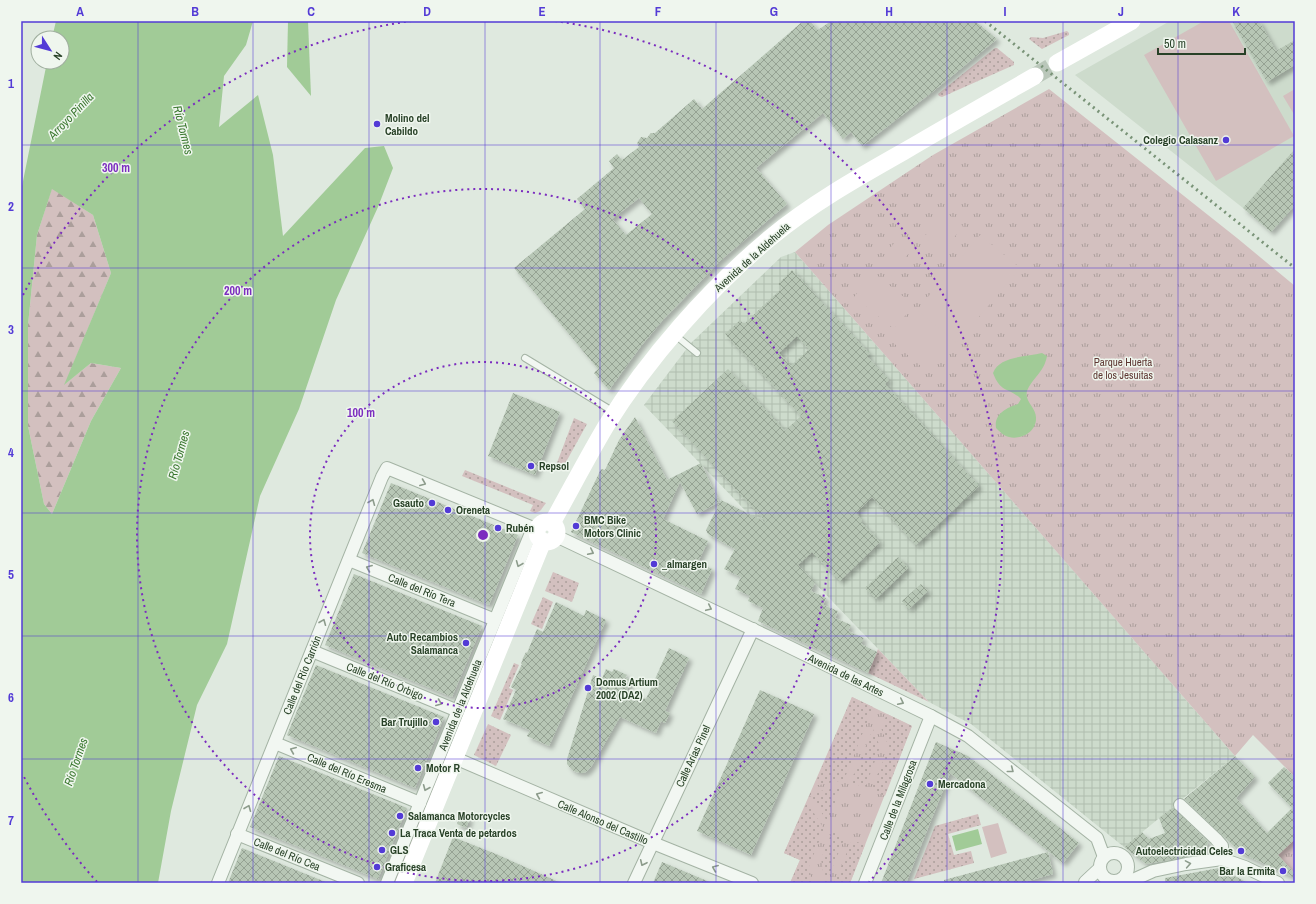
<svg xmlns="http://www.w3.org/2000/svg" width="1316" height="904" viewBox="0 0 1316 904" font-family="'Archivo Narrow',sans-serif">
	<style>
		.built { fill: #cddbcc }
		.industrial { fill: url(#industrial-grid) }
		.grass { fill: url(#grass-tufts) }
		.forest { fill: url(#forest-firs) }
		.garden { fill: url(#garden-dots) }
		.pitch { fill: #d3c0bf }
		.water { fill: #a1cb97; fill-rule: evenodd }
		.building { fill: url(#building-cross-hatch); fill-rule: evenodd; filter: url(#shadow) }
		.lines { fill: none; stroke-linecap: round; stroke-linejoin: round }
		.secondary-tunnel { stroke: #bac7ba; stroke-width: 17; stroke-dasharray: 17 8; stroke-linecap: butt }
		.lane-casing { stroke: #a4b3a4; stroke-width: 8 }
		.street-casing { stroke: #a4b3a4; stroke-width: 14 }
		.lane { stroke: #f2f7f2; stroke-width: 6 }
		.street { stroke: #f2f7f2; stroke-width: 12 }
		.secondary { stroke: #fff; stroke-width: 17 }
		.rail { stroke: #799377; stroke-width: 3; stroke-dasharray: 2 4; stroke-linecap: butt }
		.oneway { stroke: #8d9c8c }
		.grid { fill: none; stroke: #533bd6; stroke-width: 1; stroke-opacity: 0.55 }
		.ring { fill: none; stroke: #7b2cbf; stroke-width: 2; stroke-dasharray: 2 4 }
		.poi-dot { fill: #533bd6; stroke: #eff6ee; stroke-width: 1.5 }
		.labels { text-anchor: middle; stroke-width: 3; stroke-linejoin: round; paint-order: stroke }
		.poi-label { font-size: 11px; font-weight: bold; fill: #284127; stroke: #eff6ee; text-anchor: start }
		.street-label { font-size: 11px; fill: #284127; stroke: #eff6ee }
		.park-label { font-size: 11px; fill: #5e3833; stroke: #eff6ee }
		.water-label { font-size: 12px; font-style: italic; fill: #39772e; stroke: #eff6ee }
		.centre { fill: #7b2cbf; stroke: #eff6ee; stroke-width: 2 }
		.ring-label { font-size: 12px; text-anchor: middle; font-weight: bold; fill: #7b2cbf; stroke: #eff6ee; stroke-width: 3; stroke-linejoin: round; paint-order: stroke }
		.neatline { fill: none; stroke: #533bd6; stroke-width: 1.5 }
		.grid-label { font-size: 13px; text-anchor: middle; font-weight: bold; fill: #533bd6 }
	</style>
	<defs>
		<pattern id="industrial-grid" width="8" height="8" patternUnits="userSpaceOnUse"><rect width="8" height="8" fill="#cddbcc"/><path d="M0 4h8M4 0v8" fill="none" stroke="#b0bdaf"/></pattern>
		<pattern id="grass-tufts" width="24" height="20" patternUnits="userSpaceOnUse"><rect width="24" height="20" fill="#d3c0bf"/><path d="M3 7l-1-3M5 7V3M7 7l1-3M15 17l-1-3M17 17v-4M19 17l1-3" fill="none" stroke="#ab9e9b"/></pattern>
		<pattern id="forest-firs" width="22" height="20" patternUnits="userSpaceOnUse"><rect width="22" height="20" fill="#d3c0bf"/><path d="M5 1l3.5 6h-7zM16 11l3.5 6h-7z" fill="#ab9e9b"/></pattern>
		<pattern id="garden-dots" width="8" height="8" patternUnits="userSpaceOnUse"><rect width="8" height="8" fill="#d3c0bf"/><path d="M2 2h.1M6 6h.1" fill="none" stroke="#ab9e9b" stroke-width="1.8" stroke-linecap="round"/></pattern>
		<pattern id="building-cross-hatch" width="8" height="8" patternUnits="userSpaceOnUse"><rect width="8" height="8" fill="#b7c6b5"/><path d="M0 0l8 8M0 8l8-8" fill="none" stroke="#95a293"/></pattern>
		<filter id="shadow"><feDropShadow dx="3.5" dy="3.5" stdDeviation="2" flood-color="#0004"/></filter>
	</defs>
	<rect width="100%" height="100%" fill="#dfe9df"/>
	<!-- built -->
	<path class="built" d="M1170,21h125v184l-24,27 -28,-24 -168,-133z"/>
	<!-- industrial -->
	<path class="industrial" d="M795,252l440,504 -111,91 -153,-123 -42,-22 -285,-297 47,-62 90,-86z"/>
	<!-- grass -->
	<g class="grass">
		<path d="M1049,89l188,149 58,48v491l-42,-42 -18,21 -440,-504 33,-27 105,-70z"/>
		<path d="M852,697l60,29 -62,157h-60l10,-23 -16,-7z"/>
		<path d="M1295,839v35l-17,-19z"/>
	</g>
	<!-- forest -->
	<path class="forest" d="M52,188l41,27 18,58 -46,111 26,-21 30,5 -30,53 -39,93 -8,-10 -16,-78v-101l9,-90z"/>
	<!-- garden -->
	<g class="garden">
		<path d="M1067,31l2,2v2l-27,14 -13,-10 2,-2 12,1z"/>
		<path d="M995,48h2l17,14v3l-72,32 -3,-1 -1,-2z"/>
		<path d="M574,418l13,6 -26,47 -6,-3z"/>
		<path d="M465,470l81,33 -6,8 -5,2 -5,-2 3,-6 -71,-29z"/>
		<path d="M553,572l26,11 -7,19 -27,-11z"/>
		<path d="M543,597l10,5 -11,27 -11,-5z"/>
		<path d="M878,649l51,53 -61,-29z"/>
		<path d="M514,663l5,2 -10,23 4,2 -13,30 -9,-4z"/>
		<path d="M852,697l21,10 -29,73 -30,6z"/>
		<path d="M887,714l25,12 -27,70 -14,-6 18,-43 -8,-19z"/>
		<path d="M488,724l23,11 -15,31 -22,-11z"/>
		<path d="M873,729l7,18 -15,41 -14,-6z"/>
		<path d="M439,772l2,1 -46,110h-2z"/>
		<path d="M841,787l-13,34h-1l-17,-26v-2z"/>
		<path d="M807,802l17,27 -15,37 3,17h-22l10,-23 -16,-7z"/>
		<path d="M978,814l3,11 -33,9 6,21 17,-4 3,12 -60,16 21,-53z"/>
		<path d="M832,832l13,5 -19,46h-1l-4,-24z"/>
		<path d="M852,840l13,5 -15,38h-16z"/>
	</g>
	<!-- pitch -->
	<g class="pitch">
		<path d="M1204,21h25l65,115 -78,45 -72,-126z"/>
		<path d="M1295,89v27l-12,-20z"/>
		<path d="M945,212l18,14 -20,26 -19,-15z"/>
		<path d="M980,235l40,33 -63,75 -40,-33z"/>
		<path d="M895,242l14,11 -18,23 -14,-11z"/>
		<path d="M874,273l40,32 -20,24 -40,-32z"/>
		<path d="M911,315l39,33 -21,25 -39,-33z"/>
		<path d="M998,823l9,30 -16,5 -9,-31z"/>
	</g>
	<!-- water -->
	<g class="water">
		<path d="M56,21h197l-7,24 -22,31 -5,51 39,-32 15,60 10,81 82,-88 19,-2 9,22 -15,39 -42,93 -37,109 -39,87 -33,148 -30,61 -26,106 -13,72h-137v-692l26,-129h15v-24h-10zM52,189l41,26 18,58 -47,112 27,-22 30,5 -30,53 -39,93 -8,-10 -16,-78v-101l9,-90z"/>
		<path d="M288,21h20l3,75 -24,-29z"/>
		<path d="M1042,353l5,3c-3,17 -15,22 -20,35 -3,11 10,17 9,28 0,13 -15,21 -27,18 -5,-1 -9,-5 -13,-9 -2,-14 10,-20 22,-24l3,-5c-12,-12 -20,-5 -28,-26 6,-17 33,-16 49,-20z"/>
		<path d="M978,829l4,15 -26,7 -4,-15z"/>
	</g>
	<!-- building -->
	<g class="building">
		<path d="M803,21h7l8,9 13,-9h144l22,18 -66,54 -69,53 -11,-14 -8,7 -20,-26 -67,55 31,36 -66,56 -59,61 -21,25 -32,44 -15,-17 4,-4 -84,-101 71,-59 -8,-10 37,-31 -5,-7 8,-7 5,6 17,-13 -2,-4 4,-6 6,1 4,-5h4l39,-34 8,10zM639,198l13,16 -26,21 -14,-16z"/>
		<path d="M1232,21h27l17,30 19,-11v25l-28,17z"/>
		<path d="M1295,149v56l-24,27 -28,-24z"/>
		<path d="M792,270l78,84 -3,2 22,24 -4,4 94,102 -63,59 -44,-48 -16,16 6,7 -1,2 19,20 -40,39 -28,-29 -14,13 17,18 -4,8 15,7 -3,7 15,6 -3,7 16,7 -3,6 16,7 -3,6 16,8 -9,21 -110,-52 5,-13 -15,-7 2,-5 -15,-7 6,-12 -17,-8 11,-20 -27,-15 -2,-4 15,-30 46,23 -95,-102 56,-52 57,62 16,-15 -76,-82 15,-14 4,4 38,-36 -4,-4zM797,336l12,13 -18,17 -12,-13z"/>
		<path d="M513,393l47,19 -25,63 -47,-19z"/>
		<path d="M635,417l32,63 34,-17 18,39 -22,12 -17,-32 -17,37 45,22 -10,21 14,7 -11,25 -130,-62 30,-63 4,1 14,-30z"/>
		<path d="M391,483l127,52 -29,70 -127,-52z"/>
		<path d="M898,557l10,11 -32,31 -11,-11z"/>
		<path d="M354,574l128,52 -30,71 -127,-52z"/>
		<path d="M921,584l7,7 -19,18 -7,-8z"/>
		<path d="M556,602l28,14 2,-6 20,10 -57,126 -22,-10 3,-6 -27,-11 13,-29 -5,-3 11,-23h-1l2,-6 3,-6 1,1 10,-24 6,3z"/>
		<path d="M669,648l20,10 -24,53 5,2 -5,10 -4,-2 -5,12 -36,-16 -29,50 -5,5 -4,1 -6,-1 -4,-2 -5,-6v-5l26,-84 9,4 4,-10 6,3 2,-3 13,6 -2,3 6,2 -4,10 19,9z"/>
		<path d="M316,665l128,52 -29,71 -128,-53z"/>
		<path d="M760,690l54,24 -63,141 -54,-24z"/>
		<path d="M936,742l32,14 111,87 -16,20 -113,-90 -44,110h-25z"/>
		<path d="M279,756l128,52 -29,71 -128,-52z"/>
		<path d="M1235,756l20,21 -19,21 31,35 25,-25 -24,-25 16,-16 11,10v62l-17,16 17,19v4l-54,-25 -57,-54z"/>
		<path d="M1173,807l35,35 -3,12 -59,10 -22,-17 18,-15 7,7 16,-6 -6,-15z"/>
		<path d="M460,815l10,3 -4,10 -9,-4z"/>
		<path d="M453,837l43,17 65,29h-126z"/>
		<path d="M242,848l86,35h-100z"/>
		<path d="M1048,852l5,22 -32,9h-77v-3z"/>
		<path d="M662,862l50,21h-59z"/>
		<path d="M1219,868l29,15h-83v-5z"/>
	</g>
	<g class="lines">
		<!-- secondary-tunnel -->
		<path class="secondary-tunnel" d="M1035,76l22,-13"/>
		<defs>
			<g id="lane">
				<path d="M675,335l22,18"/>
				<path d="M525,358l89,54"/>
			</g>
			<g id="street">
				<path d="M556,536l217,103 158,77 37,20 129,102 7,19"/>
				<path d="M349,560l146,60"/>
				<path d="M312,651l146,60"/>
				<path d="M275,743l145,60"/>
				<path d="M455,758l198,85 99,40"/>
				<path d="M1180,805l36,34 6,7v13"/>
				<path d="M237,834l121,49"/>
				<circle cx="1114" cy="867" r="14"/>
				<path d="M1122,879l11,1 20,-9 33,-7 36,-5 23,8 33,16"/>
				<path d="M1085,882l15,-14"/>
				<path d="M218,883l164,-406 5,-9 139,57 7,3 4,3"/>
				<path d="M387,883l146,-355"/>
				<path d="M634,883l119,-254"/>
				<path d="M865,883l66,-167"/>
			</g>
		</defs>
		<!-- lane casing -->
		<use href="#lane" class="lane-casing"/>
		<!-- street casing -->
		<use href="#street" class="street-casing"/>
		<!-- lane -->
		<use href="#lane" class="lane"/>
		<!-- street -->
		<use href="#street" class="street"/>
		<!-- secondary -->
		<g class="secondary">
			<path d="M1057,63l75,-42"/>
			<circle cx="547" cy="532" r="10"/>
			<path d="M552,523c18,-32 35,-65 54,-97 42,-68 103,-137 164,-188 41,-34 87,-60 133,-86 44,-26 88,-51 132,-76"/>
			<path d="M404,883l139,-342"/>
		</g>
		<!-- rail -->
		<path class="rail" d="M985,21l310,247"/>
	</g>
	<!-- one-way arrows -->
	<defs><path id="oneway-chevron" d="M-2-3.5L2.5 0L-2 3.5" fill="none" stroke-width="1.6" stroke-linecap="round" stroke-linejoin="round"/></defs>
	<g class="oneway">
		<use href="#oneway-chevron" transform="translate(423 483) rotate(22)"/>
		<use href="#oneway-chevron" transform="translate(372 502) rotate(-68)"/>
		<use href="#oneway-chevron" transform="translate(591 552) rotate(26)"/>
		<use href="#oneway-chevron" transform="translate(519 564) rotate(112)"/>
		<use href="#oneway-chevron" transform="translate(369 568) rotate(-158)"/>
		<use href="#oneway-chevron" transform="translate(709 608) rotate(25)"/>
		<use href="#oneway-chevron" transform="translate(323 622) rotate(-68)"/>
		<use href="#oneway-chevron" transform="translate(901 702) rotate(26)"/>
		<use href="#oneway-chevron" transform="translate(439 703) rotate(22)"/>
		<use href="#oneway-chevron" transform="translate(293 750) rotate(-157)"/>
		<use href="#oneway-chevron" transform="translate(1011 770) rotate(38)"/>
		<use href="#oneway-chevron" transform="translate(426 788) rotate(113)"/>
		<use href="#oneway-chevron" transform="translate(539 795) rotate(-157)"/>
		<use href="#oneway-chevron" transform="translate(248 808) rotate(-68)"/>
		<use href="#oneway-chevron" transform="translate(643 863) rotate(115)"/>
		<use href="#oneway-chevron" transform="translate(1188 864) rotate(-10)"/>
		<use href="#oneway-chevron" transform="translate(715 868) rotate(-158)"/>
	</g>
	<!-- grid -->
	<path class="grid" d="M138,21v862M253,21v862M369,21v862M485,21v862M600,21v862M716,21v862M831,21v862M947,21v862M1063,21v862M1178,21v862M21,145h1274M21,268h1274M21,391h1274M21,513h1274M21,636h1274M21,759h1274"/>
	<!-- distance rings -->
	<g class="ring">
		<circle cx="483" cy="535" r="173"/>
		<circle cx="483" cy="535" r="346"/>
		<path d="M97 882A519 519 0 0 1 23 775M23 295A519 519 0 0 1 411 21M555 21A519 519 0 0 1 869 882"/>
	</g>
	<!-- markers -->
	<g class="poi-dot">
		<circle cx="377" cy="124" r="4"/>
		<circle cx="1226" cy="140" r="4"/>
		<circle cx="531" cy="466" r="4"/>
		<circle cx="432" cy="503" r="4"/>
		<circle cx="448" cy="510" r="4"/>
		<circle cx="576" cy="526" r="4"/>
		<circle cx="498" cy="528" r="4"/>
		<circle cx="654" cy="564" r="4"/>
		<circle cx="466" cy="643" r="4"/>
		<circle cx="588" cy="688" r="4"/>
		<circle cx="436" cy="722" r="4"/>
		<circle cx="418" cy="768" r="4"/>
		<circle cx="930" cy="784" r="4"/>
		<circle cx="400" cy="816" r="4"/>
		<circle cx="392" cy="833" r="4"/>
		<circle cx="382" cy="850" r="4"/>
		<circle cx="1241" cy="851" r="4"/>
		<circle cx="377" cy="867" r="4"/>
		<circle cx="1283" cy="871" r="4"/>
	</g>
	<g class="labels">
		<!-- poi labels -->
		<g class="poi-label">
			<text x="385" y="122">Molino del<tspan x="385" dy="13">Cabildo</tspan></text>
			<text x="1218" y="144" text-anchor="end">Colegio Calasanz</text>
			<text x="539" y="470">Repsol</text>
			<text x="424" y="507" text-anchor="end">Gsauto</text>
			<text x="456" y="514">Oreneta</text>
			<text x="584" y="524">BMC Bike<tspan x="584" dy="13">Motors Clinic</tspan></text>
			<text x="506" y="532">Rubén</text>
			<text x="662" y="568">_almargen</text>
			<text x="458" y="641" text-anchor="end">Auto Recambios<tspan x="458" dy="13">Salamanca</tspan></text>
			<text x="596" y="686">Domus Artium<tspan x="596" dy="13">2002 (DA2)</tspan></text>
			<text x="428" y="726" text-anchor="end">Bar Trujillo</text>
			<text x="426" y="772">Motor R</text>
			<text x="938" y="788">Mercadona</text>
			<text x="408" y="820">Salamanca Motorcycles</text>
			<text x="400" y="837">La Traca Venta de petardos</text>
			<text x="390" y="854">GLS</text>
			<text x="1233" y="855" text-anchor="end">Autoelectricidad Celes</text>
			<text x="385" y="871">Graficesa</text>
			<text x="1275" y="875" text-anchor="end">Bar la Ermita</text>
		</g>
		<!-- street labels -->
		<g class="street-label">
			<text transform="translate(752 257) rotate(-42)" y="4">Avenida de la Aldehuela</text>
			<text transform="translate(422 590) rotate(22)" y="4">Calle del Río Tera</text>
			<text transform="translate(302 675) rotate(-68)" y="4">Calle del Río Carrión</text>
			<text transform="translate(846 675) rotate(26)" y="4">Avenida de las Artes</text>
			<text transform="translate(385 681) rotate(22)" y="4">Calle del Río Órbigo</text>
			<text transform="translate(460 705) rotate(-68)" y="4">Avenida de la Aldehuela</text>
			<text transform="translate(693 756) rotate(-65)" y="4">Calle Arias Pinel</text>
			<text transform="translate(347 773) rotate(23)" y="4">Calle del Río Eresma</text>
			<text transform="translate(898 800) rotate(-69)" y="4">Calle de la Milagrosa</text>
			<text transform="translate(603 822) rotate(23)" y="4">Calle Alonso del Castillo</text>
			<text transform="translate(287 854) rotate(22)" y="4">Calle del Río Cea</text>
		</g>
		<!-- park labels -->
		<g class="park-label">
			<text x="1123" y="366">Parque Huerta<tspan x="1123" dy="13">de los Jesuitas</tspan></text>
		</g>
		<!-- water labels -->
		<g class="water-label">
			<text transform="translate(71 116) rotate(-46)" y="4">Arroyo Pinilla</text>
			<text transform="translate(183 130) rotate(76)" y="4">Río Tormes</text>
			<text transform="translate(179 455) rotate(-74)" y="4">Río Tormes</text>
			<text transform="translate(76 762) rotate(-71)" y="4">Río Tormes</text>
		</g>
	</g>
	<circle cx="483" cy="535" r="6" class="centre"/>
	<g class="ring-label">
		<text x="116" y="172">300 m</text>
		<text x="238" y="295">200 m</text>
		<text x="361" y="417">100 m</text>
	</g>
	<!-- border -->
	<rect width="1316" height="904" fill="none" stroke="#eff6ee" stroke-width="44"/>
	<!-- north arrow -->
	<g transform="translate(50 50) rotate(126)"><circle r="19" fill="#eff6ee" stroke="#9fae9e"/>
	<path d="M0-3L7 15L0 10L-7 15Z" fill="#533bd6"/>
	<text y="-6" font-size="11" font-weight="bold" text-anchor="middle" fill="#284127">N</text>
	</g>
	<!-- scale -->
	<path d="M1158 48v6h87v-6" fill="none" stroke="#284127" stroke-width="2"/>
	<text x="1164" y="48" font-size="12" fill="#284127" stroke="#eff6ee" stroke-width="3" paint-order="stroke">50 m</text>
	<rect x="22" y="22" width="1272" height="860" class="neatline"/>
	<g class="grid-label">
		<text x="80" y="16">A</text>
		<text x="195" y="16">B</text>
		<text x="311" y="16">C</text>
		<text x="427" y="16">D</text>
		<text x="542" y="16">E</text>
		<text x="658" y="16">F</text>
		<text x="774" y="16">G</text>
		<text x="889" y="16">H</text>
		<text x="1005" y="16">I</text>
		<text x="1121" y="16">J</text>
		<text x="1236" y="16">K</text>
		<text x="11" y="88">1</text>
		<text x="11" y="211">2</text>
		<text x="11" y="334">3</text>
		<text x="11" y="457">4</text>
		<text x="11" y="579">5</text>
		<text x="11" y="702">6</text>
		<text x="11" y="825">7</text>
	</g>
</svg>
